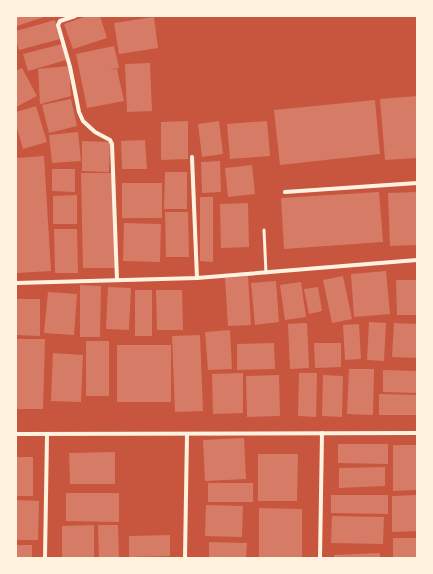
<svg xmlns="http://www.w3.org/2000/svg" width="433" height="574" viewBox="0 0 433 574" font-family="Commissioner,sans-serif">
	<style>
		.building { fill: #d67c66 }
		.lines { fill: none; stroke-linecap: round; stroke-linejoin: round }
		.service { stroke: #fff3e0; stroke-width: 3 }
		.minor { stroke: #fff3e0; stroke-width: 4 }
	</style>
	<rect width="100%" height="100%" fill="#c8553d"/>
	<!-- building -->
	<g class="building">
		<path d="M16,16h31l-30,10z"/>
		<path d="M87,16h13l7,22 -34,11 -9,-25z"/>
		<path d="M154,17l4,31 -39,6 -5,-31z"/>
		<path d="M55,20l5,19 -41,11 -3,-10v-9z"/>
		<path d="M62,44l4,16 -38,11 -5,-17z"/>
		<path d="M114,46l5,22 -12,2 10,-1 7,32 -37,7 -11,-54z"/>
		<path d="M150,63l2,48 -25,1 -2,-48z"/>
		<path d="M69,66l2,30 -31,8 -2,-35z"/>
		<path d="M22,68l15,28 -21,11v-36z"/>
		<path d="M417,96v62l-32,2 -5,-61z"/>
		<path d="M71,99l6,27 -28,7 -7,-28z"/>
		<path d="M375,100l5,54 -100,11 -6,-55z"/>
		<path d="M36,106l11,36 -24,7 -7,-24v-13z"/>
		<path d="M188,121v38l-27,1v-38z"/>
		<path d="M219,121l4,33 -21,3 -4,-33z"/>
		<path d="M267,121l3,35 -40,3 -3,-35z"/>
		<path d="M78,132l3,29 -29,2 -3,-28z"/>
		<path d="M145,140l2,29h-25l-1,-28z"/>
		<path d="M82,141l28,1 -1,30 -27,-1z"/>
		<path d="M44,156l7,115 -34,2 -1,-21v-94z"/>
		<path d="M220,161l1,31 -19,1 -1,-31z"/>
		<path d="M252,165l3,29 -27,3 -3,-29z"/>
		<path d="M52,169h23v23l-23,-1z"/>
		<path d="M165,172h22v37h-23z"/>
		<path d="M81,173h31l3,95h-32z"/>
		<rect x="122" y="183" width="40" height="35"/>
		<path d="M379,192l4,50 -99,7 -3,-51z"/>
		<path d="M417,192v53l-27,1 -2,-53z"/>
		<path d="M77,195v29h-24v-28z"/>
		<path d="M200,197h13v65l-13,-1z"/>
		<path d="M248,203l1,44 -28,1 -1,-44z"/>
		<path d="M165,212h23l1,45h-23z"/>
		<path d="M124,223l37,1 -1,38 -37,-1z"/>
		<path d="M54,229h23l1,44h-23z"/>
		<path d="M386,271l4,43 -36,3 -3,-43z"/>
		<path d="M248,276l3,49 -23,1 -3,-48z"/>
		<path d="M343,276l9,43 -20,4 -9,-43z"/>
		<path d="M396,280h21v35h-20z"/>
		<path d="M276,281l3,41 -24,3 -4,-42z"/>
		<path d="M301,282l5,35 -21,3 -5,-35z"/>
		<path d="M80,285l21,1 -1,51h-20z"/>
		<path d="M108,287l23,1 -2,42 -23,-1z"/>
		<path d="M318,287l4,24 -13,3 -5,-25z"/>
		<rect x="135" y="290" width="17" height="46"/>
		<path d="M156,290h26l1,40h-26z"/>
		<path d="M48,292l29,2 -3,41 -30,-2z"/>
		<path d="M16,299h24v37l-24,-1z"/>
		<path d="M369,322l17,1 -2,38 -17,-1z"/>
		<path d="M307,323l2,45 -19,1 -2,-45z"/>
		<path d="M394,323l23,1v34l-25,-1z"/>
		<path d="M359,324l2,35 -16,1 -2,-35z"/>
		<path d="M230,330l2,39 -24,1 -3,-38z"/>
		<path d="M200,335l3,76 -28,1 -3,-76z"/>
		<path d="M17,339h28l-2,70h-27z"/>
		<rect x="86" y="341" width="23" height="55"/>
		<path d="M274,343l1,26 -38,1v-26z"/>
		<path d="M314,343h27v24l-26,1z"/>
		<rect x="117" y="345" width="54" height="57"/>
		<path d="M53,353l30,2 -2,47 -30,-1z"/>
		<path d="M349,369h25l-1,46 -26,-1z"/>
		<path d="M383,370l34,1v22l-34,-1z"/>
		<path d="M243,373v40l-30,1 -1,-40z"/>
		<path d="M299,373h18l-1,44 -18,-1z"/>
		<path d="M279,375l1,41 -33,1 -1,-41z"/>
		<path d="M323,375l20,1 -1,41 -20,-1z"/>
		<path d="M379,394l38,1v20h-38z"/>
		<path d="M244,438l2,41 -41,2 -2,-41z"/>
		<path d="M338,444h50v20l-50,-1z"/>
		<path d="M393,445h24v45l-24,1z"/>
		<path d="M115,452v32h-45l-1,-31z"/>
		<path d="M258,454h40l-1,47h-39z"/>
		<rect x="16" y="457" width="17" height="39"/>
		<path d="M385,467v19l-46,2v-20z"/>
		<rect x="208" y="483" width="45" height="19"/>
		<path d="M66,493h53v29l-53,-1z"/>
		<path d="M331,495h57v19l-57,-1z"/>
		<path d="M417,495v36l-25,1v-36z"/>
		<path d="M16,500l23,1 -1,39h-22z"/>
		<path d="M206,505l37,1 -1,31 -37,-1z"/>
		<path d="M259,508l43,1v48h-43z"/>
		<path d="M332,516l52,1 -1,27 -52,-1z"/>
		<path d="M94,525v33h-32v-32z"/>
		<path d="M98,525h20l1,33h-20z"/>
		<path d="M170,535v21l-41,1v-21z"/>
		<rect x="393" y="538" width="24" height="20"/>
		<path d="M209,542l38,1 -1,15h-37z"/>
		<rect x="16" y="545" width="16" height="13"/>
		<path d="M380,553v5h-46v-3z"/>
	</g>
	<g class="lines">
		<!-- service -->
		<path class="service" d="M264,230l2,43"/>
		<!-- minor -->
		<g class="minor">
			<path d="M75,16l-15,5 -2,4 12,42 9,45 4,9 12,11 15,8 2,4 5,136"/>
			<path d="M192,157l5,121"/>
			<path d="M285,192l132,-9"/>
			<path d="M16,283l181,-5 220,-18"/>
			<path d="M16,434l401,-1"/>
			<path d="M45,558l2,-123"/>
			<path d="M185,558l2,-124"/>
			<path d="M320,558l2,-125"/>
		</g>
	</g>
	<!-- border -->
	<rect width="433" height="574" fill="none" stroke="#fff3e0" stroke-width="34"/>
</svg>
